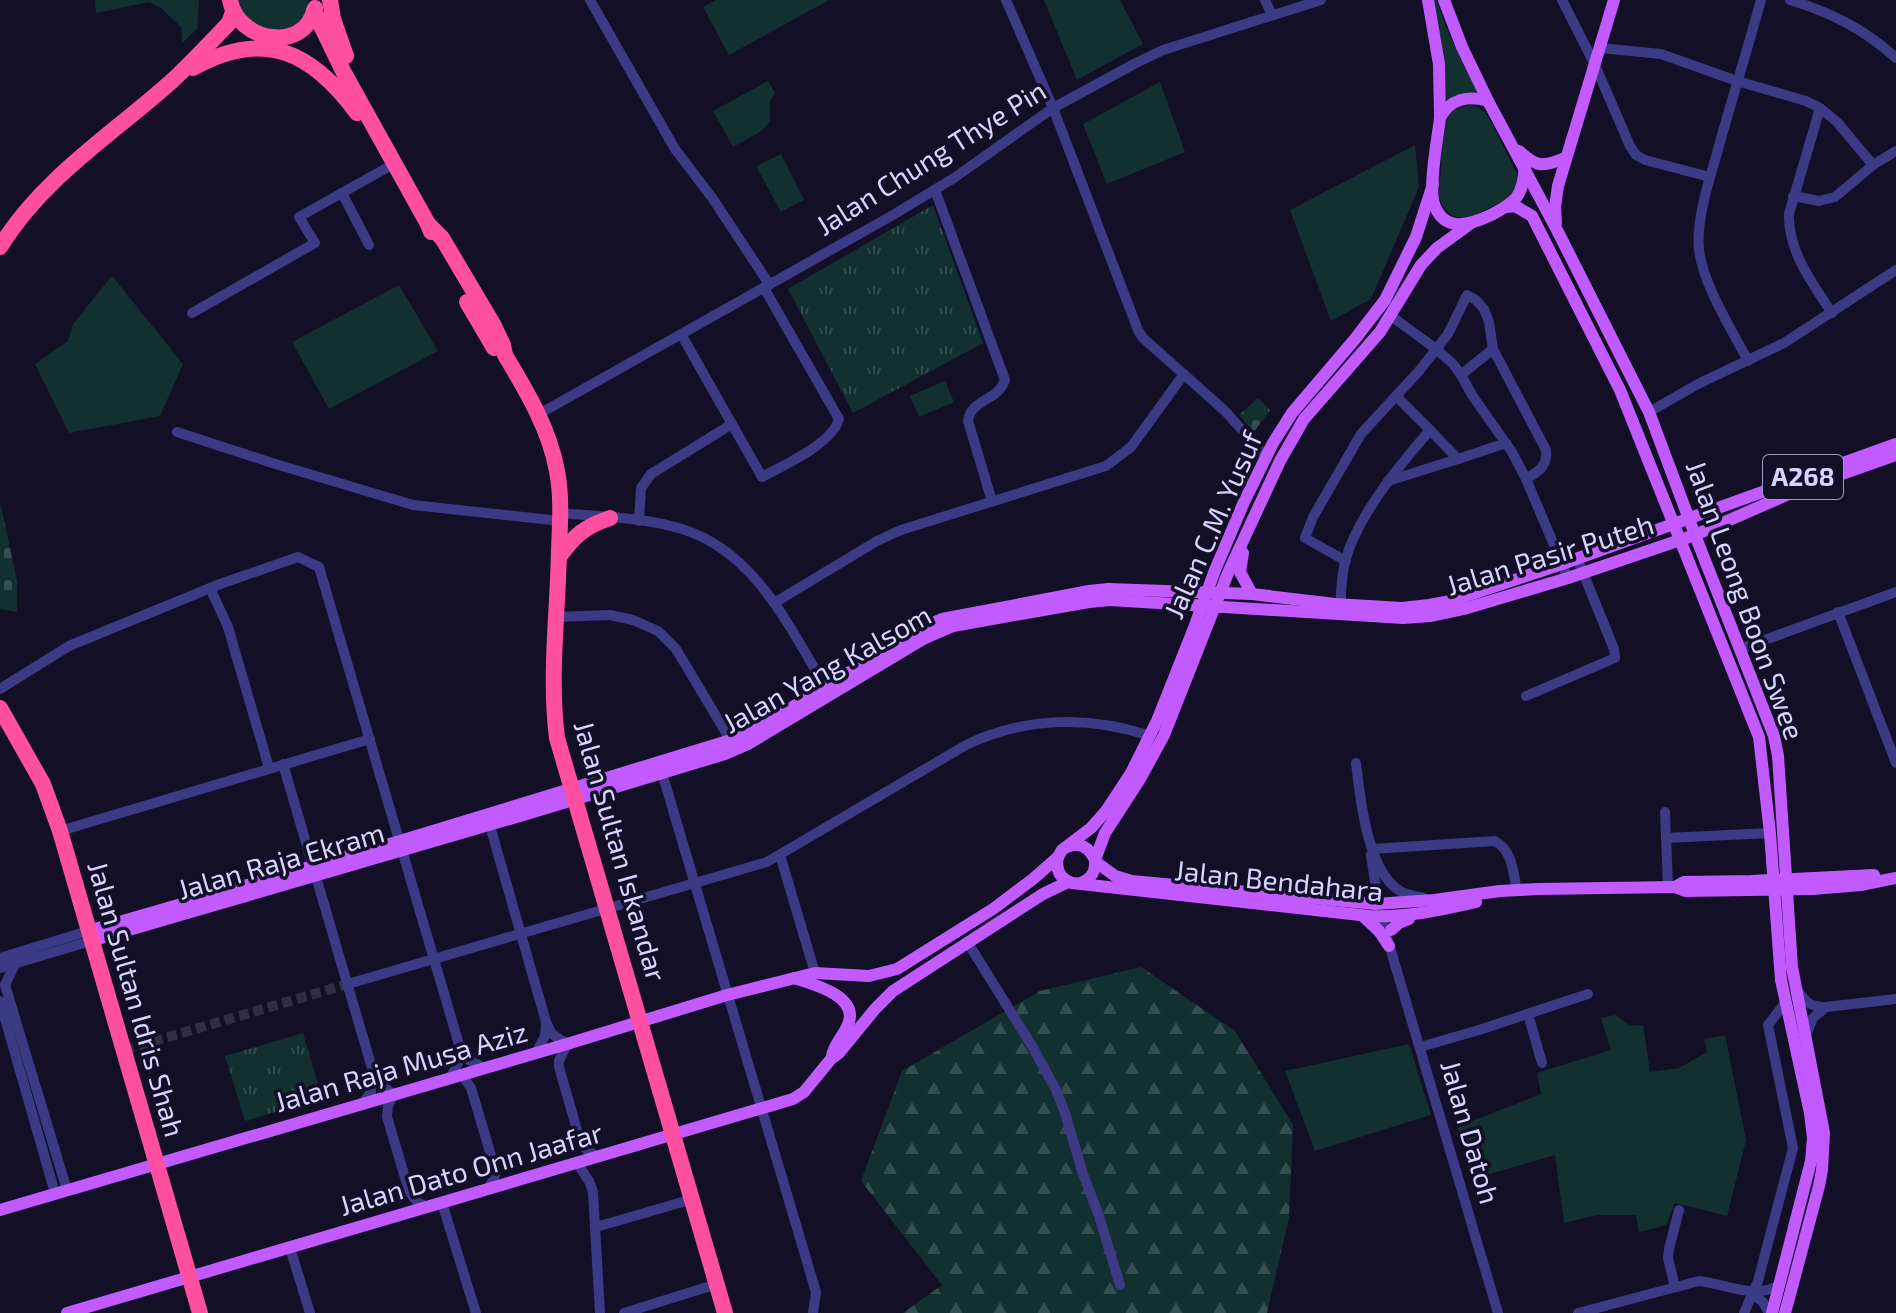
<svg xmlns="http://www.w3.org/2000/svg" width="1896" height="1313" viewBox="0 0 1896 1313" font-family="'Exo 2',sans-serif">
	<style>
		.grass { fill: #12302f }
		.forest { fill: url(#forest-firs) }
		.cemetery { fill: url(#cemetery-stones) }
		.park { fill: url(#park-tufts) }
		.lines { fill: none; stroke-linecap: round; stroke-linejoin: round }
		.minor-tunnel { stroke: #312d47; stroke-width: 10; stroke-dasharray: 10 5; stroke-linecap: butt }
		.minor { stroke: #3d3a85; stroke-width: 10 }
		.major { stroke: #c25bff; stroke-width: 12 }
		.highway { stroke: #ff4fa3; stroke-width: 16 }
		.labels { text-anchor: middle; stroke-width: 7; stroke-linejoin: round; paint-order: stroke }
		.shield { fill: #130f26; stroke: #9e99be; stroke-width: 2 }
		.shield-label { font-size: 26px; font-weight: bold; fill: #d9d4ff }
		.street-label { font-size: 28px; fill: #d9d4ff; stroke: #130f26 }
	</style>
	<defs>
		<pattern id="forest-firs" width="22" height="20" patternUnits="userSpaceOnUse" patternTransform="scale(2)"><rect width="22" height="20" fill="#12302f"/><path d="M5 1l3.5 6h-7zM16 11l3.5 6h-7z" fill="#344d4e"/></pattern>
		<pattern id="cemetery-stones" width="16" height="16" patternUnits="userSpaceOnUse" patternTransform="scale(2)"><rect width="16" height="16" fill="#12302f"/><path d="M2 7V4a2 2 0 0 1 4 0v3zM10 15v-3a2 2 0 0 1 4 0v3z" fill="#344d4e"/></pattern>
		<pattern id="park-tufts" width="24" height="20" patternUnits="userSpaceOnUse" patternTransform="scale(2)"><rect width="24" height="20" fill="#12302f"/><path d="M3 7l-1-3M5 7V3M7 7l1-3M15 17l-1-3M17 17v-4M19 17l1-3" fill="none" stroke="#344d4e"/></pattern>
	</defs>
	<rect width="100%" height="100%" fill="#130f26"/>
	<!-- grass -->
	<g class="grass">
		<path d="M95,0h104l-2,29 -15,14 -1,-16 -20,-19 -12,-6 -53,11z"/>
		<path d="M238,0h70l1,9 -7,16 -27,9 -32,-17z"/>
		<path d="M716,0h113l-100,55 -26,-48z"/>
		<path d="M1044,0h76l23,44 -66,36z"/>
		<path d="M1433,0h4l9,28 33,66 -26,3 -6,4 -3,-31z"/>
		<path d="M768,81l7,12 -5,8v20l-8,10 -29,16 -20,-36z"/>
		<path d="M1160,82l25,70 -78,32 -24,-60z"/>
		<path d="M1470,105l8,2 7,5 7,11 25,51 -1,13 -9,12 -38,19h-10l-9,-4 -8,-9 -3,-10 4,-55 5,-24 6,-6z"/>
		<path d="M1415,145l4,42 -48,112 -40,22 -41,-111z"/>
		<path d="M781,154l23,46 -23,12 -25,-46z"/>
		<path d="M112,276l71,88 -23,52 -91,17 -34,-69 33,-23 5,-17z"/>
		<path d="M399,285l39,66 -109,58 -37,-67z"/>
		<path d="M945,381l9,21 -35,15 -9,-21z"/>
		<path d="M1616,1015l14,11 13,-1 7,47 29,-4 28,-16 -3,-13 21,-4 21,105 -19,76 -52,-13 -9,22 -27,7 -3,-17h-39l-33,8 -9,-68 -82,24 -16,-52 84,-33 -4,-21 74,-23 -10,-32z"/>
		<path d="M1409,1044l22,71 -116,36 -30,-80z"/>
	</g>
	<!-- forest -->
	<path class="forest" d="M1141,967l94,64 58,94 -4,93 -22,95h-364l39,-28 -81,-104 41,-110 138,-80z"/>
	<!-- cemetery -->
	<g class="cemetery">
		<path d="M1258,398l12,12 -16,22 -15,-17z"/>
		<path d="M0,502l17,78v32l-17,-3z"/>
	</g>
	<!-- park -->
	<g class="park">
		<path d="M933,205l50,138 -130,70 -65,-124z"/>
		<path d="M303,1033l19,65 -77,23 -20,-65z"/>
	</g>
	<g class="lines">
		<!-- minor-tunnel -->
		<path class="minor-tunnel" d="M124,1050l224,-66"/>
		<!-- minor -->
		<g class="minor">
			<path d="M590,0l85,149 38,50 56,85"/>
			<path d="M1006,0l47,108 85,222 5,8 82,73 41,46"/>
			<path d="M1265,0l7,15"/>
			<path d="M1562,0l33,65 35,81 6,9 9,5 65,17"/>
			<path d="M1790,0c42,13 74,29 106,58"/>
			<path d="M1600,48l61,6 76,27 69,20 14,7 17,14 36,43"/>
			<path d="M1820,108l-31,106c-1,37 23,69 43,99"/>
			<path d="M935,190l70,190c-7,21 -34,19 -37,41l24,80"/>
			<path d="M342,193l27,52"/>
			<path d="M1793,196l26,5 16,-4 38,-32 23,-14"/>
			<path d="M192,313l123,-70 -16,-26 91,-51"/>
			<path d="M1391,316l45,33 17,15 8,11 11,20 40,57 14,27 42,99"/>
			<path d="M681,334l81,143c22,-12 70,-33 77,-58l-75,-131"/>
			<path d="M1748,361c-16,-31 -46,-78 -49,-112 -3,-29 10,-68 18,-96 14,-51 30,-102 44,-153"/>
			<path d="M1461,375l32,-26"/>
			<path d="M1396,396l34,34"/>
			<path d="M1649,412l49,-28 86,-41 112,-73"/>
			<path d="M539,414l354,-199 61,-37 99,-70 83,-45 27,-13 158,-50"/>
			<path d="M177,432l92,30 144,43 147,16"/>
			<path d="M1388,481l70,-22"/>
			<path d="M561,513c40,4 82,4 121,16 75,23 109,102 147,164"/>
			<path d="M639,521l2,-33 10,-14 81,-50"/>
			<path d="M1346,561l-41,-23 8,-21 48,-83 58,-63 29,-37 19,-39 9,5 8,9 5,13 4,27 53,101c2,16 -8,22 -20,29"/>
			<path d="M210,588l18,39 41,141"/>
			<path d="M774,603l103,-62 24,-11 205,-64 25,-19 53,-73"/>
			<path d="M1340,612c1,-17 1,-34 5,-50 12,-46 54,-96 85,-132l28,29 48,-16"/>
			<path d="M1838,612l58,151"/>
			<path d="M557,617l53,-2 23,5 25,11 18,18 58,97"/>
			<path d="M1740,649l156,-57"/>
			<path d="M0,689l69,-43 151,-62 78,-27 21,10 141,481 9,12 15,8"/>
			<path d="M1526,696l89,-38 -1,-9 -37,-91"/>
			<path d="M1356,763c4,34 11,108 44,128 7,4 16,5 24,7"/>
			<path d="M283,764l91,311 11,13 9,6 -6,12 -1,11 22,74 8,11 10,5"/>
			<path d="M662,773l154,519 -3,21"/>
			<path d="M1665,812l3,75"/>
			<path d="M488,819l58,203 6,12 15,10 -8,17v6l22,77 7,7 11,6"/>
			<path d="M60,831l310,-92"/>
			<path d="M1666,838l104,-5"/>
			<path d="M1372,849l123,-8c18,10 18,32 22,50"/>
			<path d="M780,855l35,118"/>
			<path d="M1371,855l5,34 -1,15"/>
			<path d="M1381,917l117,396"/>
			<path d="M968,943l64,103 24,44 9,23 18,61 16,42 21,69"/>
			<path d="M0,958l88,-27"/>
			<path d="M15,964l-10,21 62,205"/>
			<path d="M0,968l91,-27"/>
			<path d="M348,984l419,-122 199,-117c59,-28 123,-30 184,-9"/>
			<path d="M1798,991c8,12 14,16 28,16l70,-8"/>
			<path d="M0,1001l55,192"/>
			<path d="M1528,1014l14,49"/>
			<path d="M1806,1035l7,-17 13,-11"/>
			<path d="M1420,1047l59,-17 109,-36"/>
			<path d="M536,1053l9,-17 1,-12"/>
			<path d="M462,1075l9,13 25,84 -7,17"/>
			<path d="M450,1078l8,-15 2,-15"/>
			<path d="M362,1104l9,-12 3,-17"/>
			<path d="M577,1163l12,18 4,11 7,121"/>
			<path d="M442,1203l34,110"/>
			<path d="M596,1227l97,-28"/>
			<path d="M290,1248l20,65"/>
			<path d="M1675,1287l-7,-29 1,-9 10,-39"/>
			<path d="M1752,1293l11,9 6,11"/>
			<path d="M624,1313l93,-29"/>
			<path d="M1578,1313l121,-32c28,3 55,19 80,4"/>
			<path d="M1744,1313l14,-32 35,-133 -25,-123 17,-22"/>
		</g>
		<!-- major -->
		<g class="major">
			<path d="M1428,0l11,64 1,52"/>
			<path d="M1444,0l18,47 26,54 69,129 92,182 46,123 79,201 4,20 14,211 32,166 -2,37 -3,16 -34,127"/>
			<path d="M1488,101c-20,-6 -38,-2 -48,17 -2,19 -12,69 -6,86 10,29 36,21 57,11 9,-5 18,-9 25,-17 7,-9 7,-19 9,-30"/>
			<path d="M1519,151c19,17 23,16 46,7"/>
			<path d="M1507,207l8,-1 17,10 88,174 139,347 11,96 11,147 29,133 3,25 -2,23 -39,152"/>
			<path d="M1556,223l-1,-16 3,-21 56,-186"/>
			<path d="M1243,553l-3,19 12,22"/>
			<path d="M1067,847c13,-5 22,0 28,13 1,11 -3,18 -14,23"/>
			<path d="M1058,857c-3,13 2,22 14,26l297,33c36,2 72,-6 107,-14"/>
			<path d="M1095,860l10,-27 35,-54 24,-44 64,-162 52,-112 24,-42 76,-87 41,-67 16,-17 33,-24"/>
			<path d="M1096,862l19,14 17,5 243,23 59,-4 66,-9 38,-2 137,-2 10,4 128,-2 48,-4 35,-7"/>
			<path d="M1675,887l9,-5 67,-1 123,-6"/>
			<path d="M1363,916l16,15 10,15"/>
			<path d="M1391,930l8,-7 10,-4"/>
			<path d="M88,931l312,-90 331,-101 21,-8 166,-102 24,-11 147,-28 19,-2 144,5 83,10 67,4 27,-3 22,-4 111,-37 334,-120"/>
			<path d="M91,941l439,-128 195,-59 23,-10 175,-105 30,-13 136,-24 21,-2 293,18 28,-2 33,-7 104,-31 127,-43 110,-48 91,-32"/>
			<path d="M794,978c18,6 63,17 55,44 -4,13 -15,21 -17,34"/>
			<path d="M0,1210l567,-166 160,-49 88,-22 54,3 28,-7 96,-60 40,-30 25,-22 4,-7 29,-22 15,-17 25,-38 26,-52 37,-93 21,-58 29,-68 29,-59 19,-30 63,-74 30,-39 31,-63 17,-53"/>
			<path d="M67,1313l726,-214 11,-7 27,-33 8,-6 36,-44 18,-18 150,-97 25,-12"/>
		</g>
		<!-- highway -->
		<g class="highway">
			<path d="M230,0c7,41 74,55 85,8"/>
			<path d="M330,0l3,19 13,37"/>
			<path d="M314,11l30,62 84,151 3,8"/>
			<path d="M193,68c71,-40 119,-16 164,45"/>
			<path d="M428,224l14,14 51,86 10,21 2,10c22,37 44,73 52,116 5,26 3,52 2,79 -1,62 -10,126 -2,188l168,575"/>
			<path d="M0,247c43,-70 113,-113 173,-167 19,-18 38,-38 56,-57l4,-11"/>
			<path d="M467,302l27,46"/>
			<path d="M559,557c16,-22 25,-30 51,-39"/>
			<path d="M0,708l43,76 17,47 140,482"/>
		</g>
	</g>
	<g class="labels">
		<!-- shield labels -->
		<rect class="shield" x="1763" y="455" width="80" height="44" rx="6"/>
		<g class="shield-label">
			<text x="1803" y="486">A268</text>
		</g>
		<!-- street labels -->
		<g class="street-label">
			<text transform="translate(931 158) rotate(-32)" y="10">Jalan Chung Thye Pin</text>
			<text transform="translate(1213 525) rotate(-66)" y="10">Jalan C.M. Yusuf</text>
			<text transform="translate(1550 555) rotate(-17)" y="10">Jalan Pasir Puteh</text>
			<text transform="translate(1745 600) rotate(70)" y="10">Jalan Leong Boon Swee</text>
			<text transform="translate(827 669) rotate(-29)" y="10">Jalan Yang Kalsom</text>
			<text transform="translate(620 851) rotate(74)" y="10">Jalan Sultan Iskandar</text>
			<text transform="translate(281 861) rotate(-16)" y="10">Jalan Raja Ekram</text>
			<text transform="translate(1279 881) rotate(6)" y="10">Jalan Bendahara</text>
			<text transform="translate(136 999) rotate(74)" y="10">Jalan Sultan Idris Shah</text>
			<text transform="translate(401 1067) rotate(-16)" y="10">Jalan Raja Musa Aziz</text>
			<text transform="translate(1470 1132) rotate(74)" y="10">Jalan Datoh</text>
			<text transform="translate(471 1169) rotate(-16)" y="10">Jalan Dato Onn Jaafar</text>
		</g>
	</g>
</svg>
